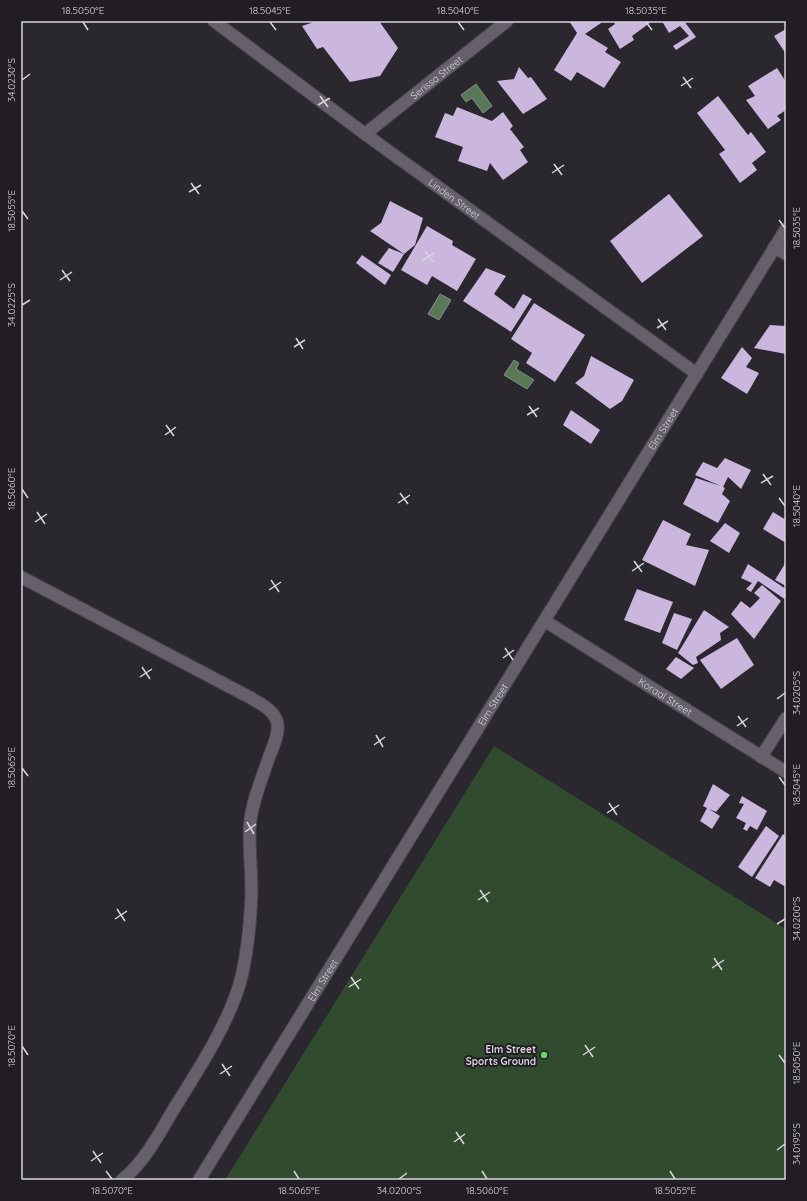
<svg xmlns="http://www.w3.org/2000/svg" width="807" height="1201" viewBox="0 0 807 1201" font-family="Quicksand,sans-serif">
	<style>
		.green { fill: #304b2d }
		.water { fill: #5a7757; stroke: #80937f }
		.building { fill: #cbb6de }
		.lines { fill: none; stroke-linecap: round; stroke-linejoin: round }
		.lane-casing { stroke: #47434a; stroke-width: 14 }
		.street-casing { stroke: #47434a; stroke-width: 14 }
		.lane { stroke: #65606a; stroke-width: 12 }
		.street { stroke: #65606a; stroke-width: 12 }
		.ticks { fill: none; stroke: #d8d5db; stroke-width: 1.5 }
		.poi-dot { fill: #6bd363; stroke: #221d25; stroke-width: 1.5 }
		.labels { text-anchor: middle; stroke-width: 4; stroke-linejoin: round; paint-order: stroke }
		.street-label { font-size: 10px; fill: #d8d5db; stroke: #221d25 }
		.poi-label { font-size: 10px; font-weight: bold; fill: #d8d5db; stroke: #221d25; text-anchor: end }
		.neatline { fill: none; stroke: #d8d5db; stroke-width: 1.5 }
		.ticks-label { font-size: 10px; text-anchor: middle; fill: #d8d5db }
	</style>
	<rect width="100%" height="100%" fill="#2b272f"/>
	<!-- green -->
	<path class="green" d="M494,746l292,183v251h-561z"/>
	<!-- water -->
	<g class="water">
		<path d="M476,84l16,22 -9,7 -11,-15 -6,4 -5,-7z"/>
		<path d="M440,294l11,6 -12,20 -11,-6z"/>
		<path d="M514,360l5,3 -3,6 18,11 -7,9 -23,-14z"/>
	</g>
	<!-- building -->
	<g class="building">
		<path d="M317,21h62l19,27 -18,28 -30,6 -27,-35 -6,2 -15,-23z"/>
		<path d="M569,21h31l1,2 -16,11 23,14 -3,4 16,10 -17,26 -27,-16 -6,9 -17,-11 23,-37z"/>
		<path d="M613,21h37l1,1 -19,14 2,4 -14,9 -12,-20 7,-5z"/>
		<path d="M662,21h22l12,16 -20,13 -3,-4 16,-10 -9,-10 -11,7z"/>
		<path d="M786,29v25l-12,-18z"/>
		<path d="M519,67l9,11 3,-1 16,22 -24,15 -26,-33 17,-2z"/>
		<path d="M777,68l9,14v28l-9,6 4,4 -13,9 -22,-29 9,-4 -7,-10z"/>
		<path d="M718,96l30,39 3,-3 15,20 -14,11 5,7 -17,13 -21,-29 6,-4 -28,-37z"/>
		<path d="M457,107l35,14 11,-9 10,14 -3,3 14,18 -4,3 8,12 -25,18 -13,-17 -3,8 -29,-10 5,-14 -28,-10 10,-24 8,3z"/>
		<path d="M669,194l34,42 -61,47 -32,-42z"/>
		<path d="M390,201l33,17 -8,27 -11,9 -34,-23 11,-8z"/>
		<path d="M427,226l26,15 -1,4 24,14 -19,32 -25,-15 -5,9 -26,-15z"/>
		<path d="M389,248l15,6 -11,18 -15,-9z"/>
		<path d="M362,255l29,20 -6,10 -29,-22z"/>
		<path d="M486,268l20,8 -12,18 20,15 9,-15 9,5 -21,33 -48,-31z"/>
		<path d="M534,303l51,32 -30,47 -29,-19 6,-10 -21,-14z"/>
		<path d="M770,325l16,1v28l-32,-6z"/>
		<path d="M742,347l10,11 -6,9 13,6 -12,21 -26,-16z"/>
		<path d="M591,356l43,24 -12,21 -12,8 -35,-26 9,-7z"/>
		<path d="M571,410l29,20 -9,14 -28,-19z"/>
		<path d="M725,458l26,12 -10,19 -13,-12 -5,10 2,1 -3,6 8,7 -12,22 -35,-19 13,-26 25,8 -26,-11 8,-13 14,6z"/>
		<path d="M773,512l13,8v23l-23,-14z"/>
		<path d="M663,520l28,14 -5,11 23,5 -14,36 -53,-26z"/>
		<path d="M725,523l15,10 -11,20 -19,-12z"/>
		<path d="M786,562v24l-11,-6z"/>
		<path d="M748,564l38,25v11l-28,-19 -7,11 -5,-3 6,-6 -11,-5z"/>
		<path d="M762,585l19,16 -27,38 -23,-25 10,-13 9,7 10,-10 -6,-5z"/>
		<path d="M637,589l36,13 -13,31 -36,-13z"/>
		<path d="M704,610l25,17 -9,6 1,7 -25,17 2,6 -5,2 -15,-12z"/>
		<path d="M674,613l18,6 -15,31 -15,-7z"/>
		<path d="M737,638l17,27 -33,24 -21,-29z"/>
		<path d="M676,657l18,11 -13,11 -15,-10z"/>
		<path d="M713,784l17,11 -14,17 -7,-3 11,7 -8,13 -12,-8 7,-13 -4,-2z"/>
		<path d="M742,796l25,15 -10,19 -7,-4 -3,5 -4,-2 3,-6 -10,-5 8,-14 -5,-1z"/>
		<path d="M766,826l13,10 -27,41 -14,-10z"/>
		<path d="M783,834l3,3v50l-12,-7 -4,7 -15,-9z"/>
	</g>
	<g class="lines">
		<defs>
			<path id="lane" d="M21,577l230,121c10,6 23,12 26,24 3,11 -4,25 -8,35 -7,22 -17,44 -19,67 -2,26 3,53 1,79 -1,23 -4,49 -9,72 -10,43 -43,94 -67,132 -14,24 -31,56 -53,73"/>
			<g id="street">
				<path id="s1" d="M214,21l151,113 332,240"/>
				<path id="s2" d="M365,134l142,-113"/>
				<path d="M774,247l12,7"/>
				<path id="s3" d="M545,621l241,151"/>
				<path d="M761,757l25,-39"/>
				<path id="s4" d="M199,1180l587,-951"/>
			</g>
		</defs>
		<!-- lane casing -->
		<use href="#lane" class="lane-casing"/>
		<!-- street casing -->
		<use href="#street" class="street-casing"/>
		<!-- lane -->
		<use href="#lane" class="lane"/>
		<!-- street -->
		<use href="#street" class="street"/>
	</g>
	<!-- ticks -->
	<path class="ticks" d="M83,22l5,8M270,22l6,8M458,22l6,8M646,22l6,8M683,77l8,11M22,80l8,-6M681,86l12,-8M320,96l8,11M318,105l12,-7M554,164l8,11M552,173l12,-8M191,183l8,11M189,192l12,-7M22,211l6,8M779,220l6,8M425,251l8,11M423,260l11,-7M62,270l8,11M60,280l12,-8M22,305l8,-5M658,319l8,11M657,328l11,-7M296,338l7,11M294,347l11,-7M529,406l8,11M527,415l12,-7M166,425l8,11M165,435l11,-8M763,474l8,11M761,483l12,-7M22,489l6,9M400,493l8,11M779,498l6,8M398,503l12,-8M37,512l8,12M35,522l12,-8M634,561l8,11M632,571l12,-8M271,580l8,12M269,590l12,-8M505,648l8,12M503,658l11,-8M142,667l8,12M140,677l12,-8M777,699l8,-6M738,716l8,11M737,726l11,-8M376,735l7,12M374,745l11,-8M22,768l6,8M779,777l6,8M609,803l8,12M607,813l12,-8M247,822l7,12M245,832l11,-8M480,890l8,12M478,900l12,-8M117,909l8,12M115,919l12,-8M777,924l8,-5M714,958l8,12M712,968l12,-8M351,977l8,12M349,987l12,-8M585,1045l8,12M22,1046l6,9M583,1055l12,-8M779,1055l6,8M222,1064l8,12M220,1074l12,-8M456,1132l8,12M454,1142l11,-8M777,1150l8,-6M93,1151l8,12M91,1161l12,-8M106,1171l6,8M294,1171l5,8M482,1171l5,8M670,1171l5,8M399,1179l8,-6"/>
	<!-- markers -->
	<circle class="poi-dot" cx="544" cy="1055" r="4"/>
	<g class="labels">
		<!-- street labels -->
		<g class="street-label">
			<text dy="4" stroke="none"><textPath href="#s2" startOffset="91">Serissa Street</textPath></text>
			<text dy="4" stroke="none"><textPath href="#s1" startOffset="299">Linden Street</textPath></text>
			<text dy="4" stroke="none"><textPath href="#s4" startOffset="883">Elm Street</textPath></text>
			<text dy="4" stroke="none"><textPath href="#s3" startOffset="142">Koraal Street</textPath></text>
			<text dy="4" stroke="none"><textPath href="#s4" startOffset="559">Elm Street</textPath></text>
			<text dy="4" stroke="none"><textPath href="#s4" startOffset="235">Elm Street</textPath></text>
		</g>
		<!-- poi labels -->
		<g class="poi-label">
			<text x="536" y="1053">Elm Street<tspan x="536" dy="12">Sports Ground</tspan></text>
		</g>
	</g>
	<!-- border -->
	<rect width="807" height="1201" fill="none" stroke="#221d25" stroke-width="44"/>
	<rect x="22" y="22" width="763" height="1157" class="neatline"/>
	<g class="ticks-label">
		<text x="83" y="14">18.5050°E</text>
		<text x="270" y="14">18.5045°E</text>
		<text x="458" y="14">18.5040°E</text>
		<text x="646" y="14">18.5035°E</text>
		<text transform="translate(11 80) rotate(-90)" y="4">34.0230°S</text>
		<text transform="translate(11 211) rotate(-90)" y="4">18.5055°E</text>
		<text transform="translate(796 228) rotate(-90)" y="4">18.5035°E</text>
		<text transform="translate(11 305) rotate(-90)" y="4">34.0225°S</text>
		<text transform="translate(11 489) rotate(-90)" y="4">18.5060°E</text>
		<text transform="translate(796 506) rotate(-90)" y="4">18.5040°E</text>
		<text transform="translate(796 693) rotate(-90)" y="4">34.0205°S</text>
		<text transform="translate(11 768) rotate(-90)" y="4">18.5065°E</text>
		<text transform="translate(796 785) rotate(-90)" y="4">18.5045°E</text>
		<text transform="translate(796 919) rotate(-90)" y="4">34.0200°S</text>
		<text transform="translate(11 1046) rotate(-90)" y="4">18.5070°E</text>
		<text transform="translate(796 1063) rotate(-90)" y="4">18.5050°E</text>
		<text transform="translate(796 1144) rotate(-90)" y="4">34.0195°S</text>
		<text x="112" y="1194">18.5070°E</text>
		<text x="299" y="1194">18.5065°E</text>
		<text x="399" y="1194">34.0200°S</text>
		<text x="487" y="1194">18.5060°E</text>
		<text x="675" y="1194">18.5055°E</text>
	</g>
</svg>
